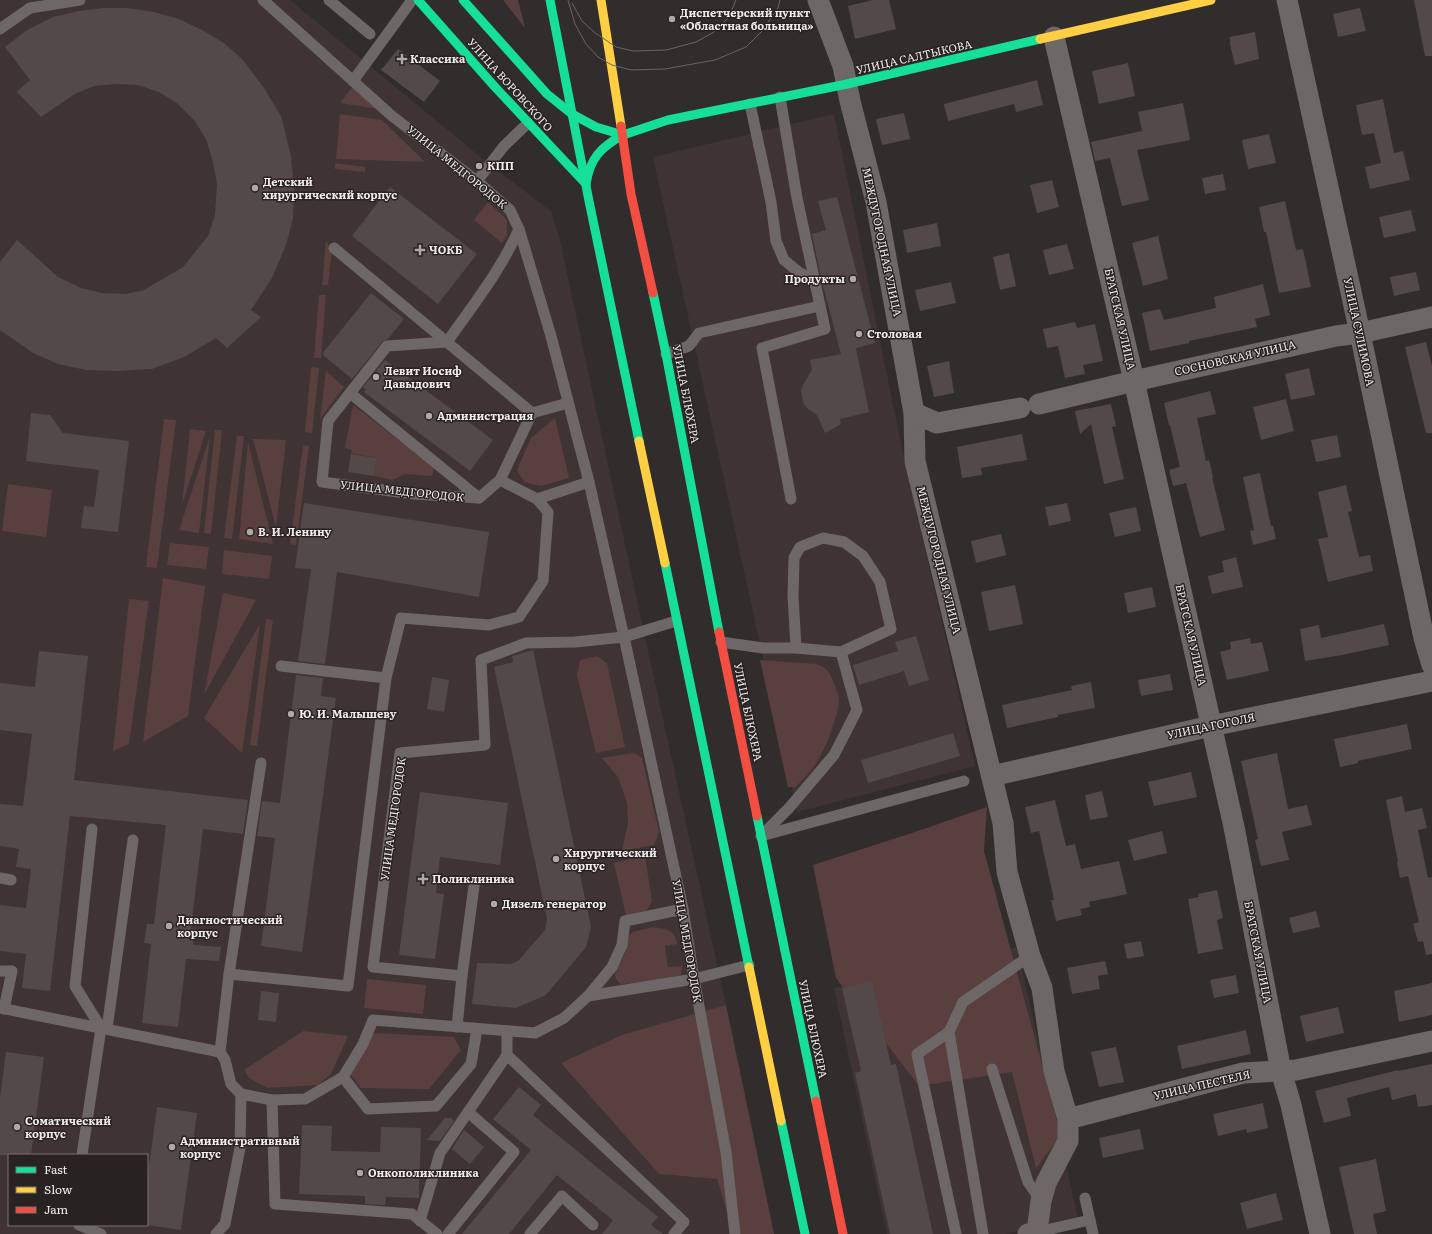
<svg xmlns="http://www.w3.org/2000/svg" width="1432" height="1234" viewBox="0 0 1432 1234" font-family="Literata,serif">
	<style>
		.built { fill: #3f3433; fill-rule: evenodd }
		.green { fill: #593f3e }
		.building { fill: #534949 }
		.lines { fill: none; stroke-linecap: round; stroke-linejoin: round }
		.lane { stroke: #6d6867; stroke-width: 11 }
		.street { stroke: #6d6867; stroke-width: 21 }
		.fast { stroke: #16e098; stroke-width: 9 }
		.slow { stroke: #ffcf43; stroke-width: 9 }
		.jam { stroke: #f24e42; stroke-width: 9 }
		.tram { stroke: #696565; stroke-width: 1 }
		.poi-dot { fill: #ada9a8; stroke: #282222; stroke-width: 1.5 }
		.labels { text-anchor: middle; stroke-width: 3; stroke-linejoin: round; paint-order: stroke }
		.poi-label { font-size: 11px; font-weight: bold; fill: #f0eceb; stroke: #282222; text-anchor: start }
		.street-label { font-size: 11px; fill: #f0eceb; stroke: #282222 }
	</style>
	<rect width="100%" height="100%" fill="#312d2c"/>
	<!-- built -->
	<g class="built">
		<path d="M0,0h290l199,164 62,47 9,29 79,370 87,395 48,229h-774zM9,1155h138v70h-138z"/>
		<path d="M834,114l67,330 74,322 -178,46 -144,-655z"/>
		<path d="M1017,947l61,271 -72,16h-119l-53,-246z"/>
	</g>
	<!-- green -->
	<g class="green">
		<path d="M503,0h15l7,28z"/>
		<path d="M354,85l29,25 -43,-7z"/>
		<path d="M340,114l42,6 43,42 -89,-3z"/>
		<path d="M335,163l30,4v5l-30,-3z"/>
		<path d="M488,202l19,18v15l-5,8 -28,-23z"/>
		<path d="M326,241l6,9 -4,35h-6z"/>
		<path d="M319,295h7l-5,63h-7z"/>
		<path d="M311,367l8,1 -7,65 -7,-1z"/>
		<path d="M326,371l18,16 -24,32z"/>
		<path d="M353,405l81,62 -2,9 -27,-2 -13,6 -18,-4 3,-18 -26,-5 1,-3 -7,-2z"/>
		<path d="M555,418l14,60 -28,8 -17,-4 -7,-12 14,-32z"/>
		<path d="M164,419l12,1 -19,148 -11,-1z"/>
		<path d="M190,429l16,2 -24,74z"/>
		<path d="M215,430h7l-11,104 -7,-1z"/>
		<path d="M210,436l-11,97 -20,-3z"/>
		<path d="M237,436h7l-12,103 -8,-1z"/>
		<path d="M253,439l33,1 -10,87z"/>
		<path d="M248,442l25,102 -34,-5z"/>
		<path d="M303,445l6,1 -13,99 -6,-1z"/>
		<path d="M8,484l44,6 -6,47 -44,-6z"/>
		<path d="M170,543l39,4 -3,22 -39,-4z"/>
		<path d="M224,550l48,6 -3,23 -47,-5z"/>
		<path d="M163,578l42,8 -17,130 -45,26z"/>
		<path d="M223,593l33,7 -52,95z"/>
		<path d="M129,599l20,2 -20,143 -16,7z"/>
		<path d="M266,619l7,1 -16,126 -7,-1z"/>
		<path d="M260,624l-18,129 -38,-35z"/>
		<path d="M597,656l10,7 18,84 -29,6 -19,-78 3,-15z"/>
		<path d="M760,660l56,4c11,3 14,9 18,19 2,5 5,12 5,18 0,6 -2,12 -4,18 -7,25 -19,51 -40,68h-7z"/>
		<path d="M634,753l8,5 17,74 -5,13 -32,6 6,-28 -1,-20 -9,-26 -16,-19z"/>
		<path d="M987,807l-3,44 77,284 -25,33 -24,-96 -93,14 -83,-108 -23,-113 108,-35z"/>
		<path d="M645,856l7,45c-5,14 -13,12 -26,15l-12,-53z"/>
		<path d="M653,927c12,2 22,2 24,17l-12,2 3,21 14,-1 -1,8 -4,5 -56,5c-13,-10 -1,-17 3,-28 2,-7 2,-15 6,-22l3,-2z"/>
		<path d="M367,979l59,6 -3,29 -59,-6z"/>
		<path d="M726,1005l48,229h-40l-17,-55 -58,-5 -98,-111 61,-28z"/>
		<path d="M303,1031l45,5 -17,38 -13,11 -50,3 -19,-10 -5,-8z"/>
		<path d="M373,1033l81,4 7,13 -32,39 -68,-1 -11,-14z"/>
	</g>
	<!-- building -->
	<g class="building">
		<path d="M873,0h16l7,29 -41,10 -7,-33z"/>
		<path d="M1414,0h18v56h-7z"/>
		<path d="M103,8h25l26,4 25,7 23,11 22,13 19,17 21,28 17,28 10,40 3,35 -1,27 -7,27 -14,33 -21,32 10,7 -34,31 -11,-10 -32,19 -32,12 -33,2 -33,-1 -28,-6 -25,-11 -33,-23v-68l17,-22 41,37 23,11 21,5 23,1 19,-4 39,-23 25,-31 7,-21 2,-31 -4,-22 -7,-23 -12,-19 -16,-16 -19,-12 -21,-7 -21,-1 -23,2 -19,8 -34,23 -24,-25 13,-12 -25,-33 22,-17 26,-13 26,-6z"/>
		<path d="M1360,8l6,23 -28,6 -5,-23z"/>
		<path d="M1255,32l4,27 -24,6 -5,-21v-7z"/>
		<path d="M398,49l42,32 -16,21 -43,-32z"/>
		<path d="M1128,63l7,33 -36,8 -7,-33z"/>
		<path d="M1037,80l6,25 -27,7 -2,-8 -66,17 -4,-17z"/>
		<path d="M1383,99l11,54 9,-2 7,29 -40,9 -5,-22 16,-4 -7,-30 -12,2 -6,-30z"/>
		<path d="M1183,103l7,37 -53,10 12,50 -27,6 -12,-48 -15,3 -4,-19 51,-11 -4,-19z"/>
		<path d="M904,113l6,26 -28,6 -6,-26z"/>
		<path d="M1269,134l7,29 -28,6 -6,-29z"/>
		<path d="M1223,174l3,16 -21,4 -3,-16z"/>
		<path d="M1052,180l7,27 -22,6 -7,-28z"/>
		<path d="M390,187l87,67 -39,50 -86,-68z"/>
		<path d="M837,197l38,146 -19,5 13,64 -29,7 1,5 -16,9 -8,-18 -9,-6 -5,-6 -2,-13 2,-5 9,-15 -2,-10 31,-6 -20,-76 -9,-44 14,-4 -8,-29z"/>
		<path d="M1285,201l11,49 7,-1 8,38 -32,6 -13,-61h-2l-5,-25z"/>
		<path d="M1411,210l5,21 -32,7 -5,-21z"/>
		<path d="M937,223l4,23 -34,7 -4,-23z"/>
		<path d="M1158,236l10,43 -25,7 -11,-43z"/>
		<path d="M1067,244l7,25 -25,6 -6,-25z"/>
		<path d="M1009,253l7,33 -16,4 -7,-33z"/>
		<path d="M1416,272l4,18 -26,6 -4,-19z"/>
		<path d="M951,282l5,21 -36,8 -5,-21z"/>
		<path d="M1263,284l7,31 -15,4 2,8 -68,14v2l-39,8 -8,-38 18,-4 4,11 52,-12 -2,-11z"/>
		<path d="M371,293l33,26 -16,20 -6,3 -30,37 -30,-25z"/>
		<path d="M1075,322l2,6 18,-4 8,37 -20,4 2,9 -20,4 -7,-32 -11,2 -4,-19z"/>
		<path d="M1426,342l6,24v67h-6l-21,-86z"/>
		<path d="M385,360l108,80 -23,31 -106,-79 2,-2 -3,-3z"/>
		<path d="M949,361l5,32 -20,4 -7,-31z"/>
		<path d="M1309,368l6,27 -24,5 -6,-26z"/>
		<path d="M1210,391l6,23 -19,4 9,43 3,-1 4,17h-1l13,53 -25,7 -14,-54 -13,3 -4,-16 11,-3 -10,-42h-1l-5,-22z"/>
		<path d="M1286,399l8,32 -33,9 -8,-33z"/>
		<path d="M1111,404l5,22 -4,1 12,52 -20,5 -13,-60 -11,10 -5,-23z"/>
		<path d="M31,413l19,2 13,18 66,8 -11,91 -37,-4 3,-22 10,1 5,-37 -73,-9z"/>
		<path d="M1022,434l5,26 -46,8 1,7 -20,3 -5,-31z"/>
		<path d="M1337,435l4,22 -25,5 -5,-22z"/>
		<path d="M351,454l26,4 -3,18 -26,-4z"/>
		<path d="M1260,473l11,53h2l3,13 -23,6 -3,-14 4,-1 -11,-53z"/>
		<path d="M1346,485l6,26 -4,1 11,45 11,-2 3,16 -45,11 -10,-43 10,-2 -10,-45z"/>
		<path d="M304,503l185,29 -10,65 -142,-25 -12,92 -27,-3 13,-92 -16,-1z"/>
		<path d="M1067,503l4,18 -22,5 -4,-19z"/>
		<path d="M1136,507l5,24 -26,6 -6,-24z"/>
		<path d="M1001,534l5,21 -30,8 -5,-22z"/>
		<path d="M1236,557l7,30 -31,7 -4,-18 16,-4 -2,-11z"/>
		<path d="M1015,585l8,39 -34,7 -8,-39z"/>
		<path d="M1152,587l4,20 -28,6 -4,-20z"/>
		<path d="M1384,624l5,21 -47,10 -37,6 -5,-32 19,-4 2,13z"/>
		<path d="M916,636l13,44 -20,6 -5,-15 -45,14 -6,-20 45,-14 -3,-9z"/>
		<path d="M1250,638l1,6 11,-2 7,29 -42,9 -7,-28 11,-3 -1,-7z"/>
		<path d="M533,650l58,277 -5,20 -40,48 -30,13 -44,-4 5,-41 34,1 7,-3 27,-31 2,-11 -53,-252 19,-5 -1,-6z"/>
		<path d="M39,651l49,5 -14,124 174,20 -5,34 -40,-5 -12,99 4,1 -2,16 28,2 -2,14 -33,-2 -8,68 -36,-4 9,-79 -7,-1 3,-19h7l12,-99 -96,-9 -20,175 -28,-3 4,-34 -26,-3v-46l26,3 5,-39 -15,-2 3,-18 -19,-3v-42l23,2 9,-72 -32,-4v-47l35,4z"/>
		<path d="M1170,674l3,16 -32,6 -3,-16z"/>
		<path d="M296,675l27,3 -2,18 15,2 -34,254 -41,-6 14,-108 -18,-2 5,-35 18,2z"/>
		<path d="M432,677l17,3 -5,32 -17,-3z"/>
		<path d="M1091,682l4,26 -37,7v2l-51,11 -5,-23 70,-15 -1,-4z"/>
		<path d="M1407,724l5,25 -54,12v2l-18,4 -6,-28z"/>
		<path d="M953,733l7,23 -92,27 -7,-23z"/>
		<path d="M1277,753l11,56 19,-4 5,20 -30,7 7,28 -28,6 -6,-26 3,-1 -17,-78z"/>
		<path d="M1191,772l6,25 -43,9 -6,-24z"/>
		<path d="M1102,791l6,26 -18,3 -5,-25z"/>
		<path d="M420,792l88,11 -8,62 -60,-8 -4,36 8,1 -9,65 -36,-4z"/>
		<path d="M1402,796l3,16 17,-4 5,20 -9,2 10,48 4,-1v77l-6,1 -3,-14 -5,1 -5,-18 6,-2 -11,-46 -8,2 -3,-16h1l-12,-62z"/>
		<path d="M1055,800l11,46 9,-2 6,25 38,-8 8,33 -38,8 1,5 -10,2 2,6 -26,6 -5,-21h3l-15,-69 -8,2 -6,-26z"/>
		<path d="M1162,831l5,22 -33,8 -6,-21z"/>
		<path d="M1217,890l6,28 -6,2 6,29 -25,5 -10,-55 11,-2 -1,-3z"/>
		<path d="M1316,911l4,16 -27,6 -4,-15z"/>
		<path d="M1141,941l3,15 -17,3 -3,-15z"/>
		<path d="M1105,961l3,13 -10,2 2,13 -28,5 -5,-26z"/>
		<path d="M1236,975l3,18 -25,5 -4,-18z"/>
		<path d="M872,981l19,84 5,-1 37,170h-43l-35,-161 6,-2 -19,-83z"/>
		<path d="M1432,983v32l-33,7 -5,-31z"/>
		<path d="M261,991l18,2 -3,29 -18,-2z"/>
		<path d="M1338,1007l6,26 -38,9 -6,-26z"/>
		<path d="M1246,1030l5,24 -69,15 -5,-23z"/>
		<path d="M1116,1047l8,35 -25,5 -8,-35z"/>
		<path d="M6,1052l38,5 -13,98h-31v-57z"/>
		<path d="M1432,1064v41l-14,2 -2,-13 -24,6 -3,-13 -42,11 4,18 -27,7 -9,-32 83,-21v1z"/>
		<path d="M519,1087l22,18 -8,10 125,102 -7,8 12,9h-61l11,-14 -56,-45 -48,59h-47l69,-84 -38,-31z"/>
		<path d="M1263,1103l5,25 -21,5 -1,-4 -28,7 -5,-22z"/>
		<path d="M157,1107l40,6 -16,117 -34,-5v-44z"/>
		<path d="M445,1118h6l3,3 -14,20 -13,-1z"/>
		<path d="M302,1125l30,1 -1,25 49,1 1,-25 40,1 -2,70 -33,-1 -1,8 -20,-1v-8l-66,-2z"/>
		<path d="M1140,1129l4,20 -41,9 -4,-20z"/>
		<path d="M464,1130l20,17 -14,17 -18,-15z"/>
		<path d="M1376,1159l10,52 -13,3 4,20h-23l-15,-67z"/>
		<path d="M1276,1193l7,27 -36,9 -7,-26z"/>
	</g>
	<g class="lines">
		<!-- lane -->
		<g class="lane">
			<path d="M263,0l129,116 85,65 33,29 9,19 32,107 38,146 35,155 59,272 11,70 32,173 9,82"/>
			<path d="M329,0l41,34"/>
			<path d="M0,29l30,-21 50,-8"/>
			<path d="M353,81l59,-81"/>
			<path d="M780,97l17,101 28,131 -63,19 29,151"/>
			<path d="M750,104l21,98 5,39 8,19 16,13 14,6"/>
			<path d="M477,181l27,-35 24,-23"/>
			<path d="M519,229c-18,41 -46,76 -72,113l-60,4 -59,75 -6,61 92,12 65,4 21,-18 37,19 52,-17"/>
			<path d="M334,248l198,165 -32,67"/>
			<path d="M666,354l23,-8 10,-13 121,-27"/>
			<path d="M350,393l129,105"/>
			<path d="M532,413l36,-10"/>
			<path d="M721,642l42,6h33l45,4 16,58 -23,45 -45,53 -28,28"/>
			<path d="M796,648l-3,-52 1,-38 6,-11 23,-9 21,4 19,14 17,26 11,47 -50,23"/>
			<path d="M281,666l105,12"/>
			<path d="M761,836l203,-55"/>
			<path d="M0,878l11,2"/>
			<path d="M0,971h12l-8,38"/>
			<path d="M229,974l119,12 38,-308 15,-60 88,7 30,-8 24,-36 5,-69 -11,-13"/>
			<path d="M462,976l-89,-9 27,-214 85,-8 -4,-85 45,-17 49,-1 49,-5 52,-16"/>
			<path d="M588,996l106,-17 55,-14"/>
			<path d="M0,1008l220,44 9,-78 32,-211"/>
			<path d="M457,1027l5,-51 12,-90"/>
			<path d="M107,1029l26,-189"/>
			<path d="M507,1031v24l177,167 -10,12"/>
			<path d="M949,1032l34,202"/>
			<path d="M220,1052l5,8 6,24 10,10"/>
			<path d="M992,1069l36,113 13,19"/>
			<path d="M343,1077l25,32 68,-3 35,-42 6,-35"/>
			<path d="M272,1100l3,104 137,10 25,20"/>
			<path d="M82,1155l19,-127 -26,-42 17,-157"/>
			<path d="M1085,1198l8,36"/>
			<path d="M420,1221l20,-68 67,-98"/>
			<path d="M79,1225l22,9"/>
			<path d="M216,1234l9,-10 15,-76 1,-54 31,6 33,-1 38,-22 20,-33 10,-24 162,13 29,-15 24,-22 24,-29 10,-22 3,-24 58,-12"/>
			<path d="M448,1234l66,-82 -46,-40"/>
			<path d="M530,1234l32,-38 31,29"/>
			<path d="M956,1234l-39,-180 32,-22 14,-30 67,-46"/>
			<path d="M1037,1234v-2l53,-12"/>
		</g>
		<!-- street -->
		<g class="street">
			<path d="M818,0l25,66 7,35 26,101 38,211 1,48 88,362 4,49 23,84 12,32 12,83 14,48v22l-22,42 -5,18 -4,31 -9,2"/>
			<path d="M1287,0l73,333 64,305 8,27"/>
			<path d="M1054,37l80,344 100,446 47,244 10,34 29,129"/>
			<path d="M1039,404l95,-23 202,-45 24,-3 72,-16"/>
			<path d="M914,413l23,10 83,-15"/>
			<path d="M992,776l219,-50 221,-45"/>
			<path d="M1068,1119l175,-46 53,-3 136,-29"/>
		</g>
		<!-- fast -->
		<g class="fast">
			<path d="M418,0l77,87 91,97"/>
			<path d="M463,0l84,94 25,20"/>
			<path d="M550,0l39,201 50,240"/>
			<path d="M572,114l24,13 27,8"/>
			<path d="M623,135l45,-15 179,-36 193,-45"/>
			<path d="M586,184c4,-26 15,-37 37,-49"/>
			<path d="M653,293l13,61 53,278"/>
			<path d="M665,563l84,404"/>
			<path d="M757,816l59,285"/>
			<path d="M781,1121l24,113"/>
		</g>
		<!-- slow -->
		<g class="slow">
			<path d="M601,0l20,126"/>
			<path d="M1040,39l171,-39"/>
			<path d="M639,441l26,122"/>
			<path d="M749,967l32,154"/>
		</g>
		<!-- jam -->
		<g class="jam">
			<path d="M621,126l10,68 22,99"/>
			<path d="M719,632l38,184"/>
			<path d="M816,1101l27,133"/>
		</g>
		<!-- tram -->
		<g class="tram">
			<path d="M568,0l7,24 11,20 12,13 14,8 19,5 34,-1 50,-9 31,-13 17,-17 15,-22 2,-8"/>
			<path d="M572,3l10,18 12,11 22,15 17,4 33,-1 30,-8 18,-10 15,-15 7,-17"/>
		</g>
	</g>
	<!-- markers -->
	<g class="poi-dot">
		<circle cx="672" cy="19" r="4"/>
		<path d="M400 53h4v4h4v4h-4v4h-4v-4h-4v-4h4z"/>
		<circle cx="479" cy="166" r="4"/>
		<circle cx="255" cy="188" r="4"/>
		<path d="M418 244h4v4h4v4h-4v4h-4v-4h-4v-4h4z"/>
		<circle cx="853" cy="279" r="4"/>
		<circle cx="859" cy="334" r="4"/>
		<circle cx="376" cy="377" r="4"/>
		<circle cx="429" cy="416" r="4"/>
		<circle cx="250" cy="532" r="4"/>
		<circle cx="291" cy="714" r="4"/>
		<circle cx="556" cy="859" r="4"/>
		<path d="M421 873h4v4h4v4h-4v4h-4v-4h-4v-4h4z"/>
		<circle cx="494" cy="904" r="4"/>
		<circle cx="169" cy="926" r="4"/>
		<circle cx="17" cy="1127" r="4"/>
		<circle cx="172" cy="1147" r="4"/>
		<circle cx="360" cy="1173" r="4"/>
	</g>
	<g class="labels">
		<!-- poi labels -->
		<g class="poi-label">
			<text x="680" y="17">Диспетчерский пункт<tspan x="680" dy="13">«Областная больница»</tspan></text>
			<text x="410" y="63">Классика</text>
			<text x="487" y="170">КПП</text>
			<text x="263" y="186">Детский<tspan x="263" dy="13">хирургический корпус</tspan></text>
			<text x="429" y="254">ЧОКБ</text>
			<text x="845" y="283" text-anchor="end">Продукты</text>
			<text x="867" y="338">Столовая</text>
			<text x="384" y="375">Левит Иосиф<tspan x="384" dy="13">Давыдович</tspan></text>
			<text x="437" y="420">Администрация</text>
			<text x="258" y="536">В. И. Ленину</text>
			<text x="299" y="718">Ю. И. Малышеву</text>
			<text x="564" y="857">Хирургический<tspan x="564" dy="13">корпус</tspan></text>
			<text x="432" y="883">Поликлиника</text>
			<text x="502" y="908">Дизель генератор</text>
			<text x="177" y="924">Диагностический<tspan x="177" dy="13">корпус</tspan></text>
			<text x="25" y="1125">Соматический<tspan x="25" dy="13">корпус</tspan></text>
			<text x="180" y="1145">Административный<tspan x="180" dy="13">корпус</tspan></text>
			<text x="368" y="1177">Онкополиклиника</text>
		</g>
		<!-- street labels -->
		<g class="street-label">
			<text transform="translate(914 57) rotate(-13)" y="4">УЛИЦА САЛТЫКОВА</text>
			<text transform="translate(510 85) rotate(48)" y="4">УЛИЦА ВОРОВСКОГО</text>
			<text transform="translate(457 167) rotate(39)" y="4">УЛИЦА МЕДГОРОДОК</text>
			<text transform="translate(882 242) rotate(78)" y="4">МЕЖДУГОРОДНАЯ УЛИЦА</text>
			<text transform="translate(1120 319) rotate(77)" y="4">БРАТСКАЯ УЛИЦА</text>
			<text transform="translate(1359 332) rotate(78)" y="4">УЛИЦА СУЛИМОВА</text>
			<text transform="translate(1235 358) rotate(-13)" y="4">СОСНОВСКАЯ УЛИЦА</text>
			<text transform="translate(686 394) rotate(79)" y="4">УЛИЦА БЛЮХЕРА</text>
			<text transform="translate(402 491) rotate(6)" y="4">УЛИЦА МЕДГОРОДОК</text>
			<text transform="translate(939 560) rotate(76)" y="4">МЕЖДУГОРОДНАЯ УЛИЦА</text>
			<text transform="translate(1191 635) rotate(77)" y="4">БРАТСКАЯ УЛИЦА</text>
			<text transform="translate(748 712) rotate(78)" y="4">УЛИЦА БЛЮХЕРА</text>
			<text transform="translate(1211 726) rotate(-12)" y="4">УЛИЦА ГОГОЛЯ</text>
			<text transform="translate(393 819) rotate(-82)" y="4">УЛИЦА МЕДГОРОДОК</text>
			<text transform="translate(687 941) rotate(80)" y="4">УЛИЦА МЕДГОРОДОК</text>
			<text transform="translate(1258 952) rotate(79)" y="4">БРАТСКАЯ УЛИЦА</text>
			<text transform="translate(813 1029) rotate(78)" y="4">УЛИЦА БЛЮХЕРА</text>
			<text transform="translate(1202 1085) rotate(-13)" y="4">УЛИЦА ПЕСТЕЛЯ</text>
		</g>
	</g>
	<!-- legend -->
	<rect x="8" y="1154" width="140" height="72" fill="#282222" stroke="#787372"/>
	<rect x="16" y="1167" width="20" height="6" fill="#16e098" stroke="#787372"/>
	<text x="44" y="1174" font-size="12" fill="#f0eceb">Fast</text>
	<rect x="16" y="1187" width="20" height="6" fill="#ffcf43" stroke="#787372"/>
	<text x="44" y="1194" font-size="12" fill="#f0eceb">Slow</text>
	<rect x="16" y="1207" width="20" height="6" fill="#f24e42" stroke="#787372"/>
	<text x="44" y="1214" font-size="12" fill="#f0eceb">Jam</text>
</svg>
